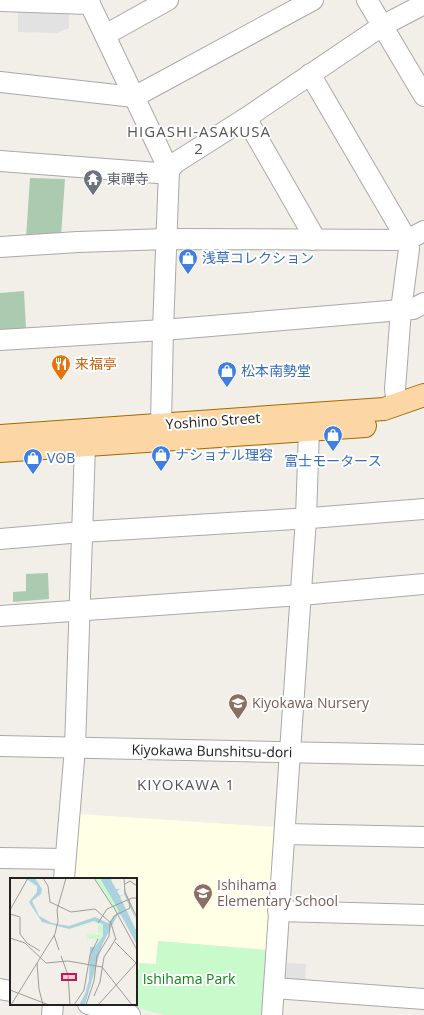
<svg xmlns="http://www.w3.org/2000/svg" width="424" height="1015" viewBox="0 0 424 1015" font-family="'Open Sans','Noto Sans JP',sans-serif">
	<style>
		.education { fill: #ffffe5 }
		.cemetery { fill: #aacbaf }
		.park { fill: #c8facc }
		.parking { fill: #e2e2e2 }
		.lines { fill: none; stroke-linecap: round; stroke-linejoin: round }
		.minor-casing { stroke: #a9a9a9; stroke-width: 22 }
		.major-casing { stroke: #a06b00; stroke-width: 24 }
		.minor { stroke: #fff; stroke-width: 20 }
		.major { stroke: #fcd6a4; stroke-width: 22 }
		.labels { text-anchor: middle; stroke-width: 4; stroke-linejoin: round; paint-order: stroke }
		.worship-label { font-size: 14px; fill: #5b616d; stroke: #fff; text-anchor: start }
		.shop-label { font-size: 14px; fill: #366cbe; stroke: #fff; text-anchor: start }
		.food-label { font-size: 14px; fill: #c56008; stroke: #fff; text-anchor: start }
		.street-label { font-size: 14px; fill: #222; stroke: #fff }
		.education-label { font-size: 14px; fill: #785e54; stroke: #fff; text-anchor: start }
		.park-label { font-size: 14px; fill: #0c8416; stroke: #fff }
		.neighbourhood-label { font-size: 15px; letter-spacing: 1px; fill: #555; stroke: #fff }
		.inset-road { fill: none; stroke: #9f9d99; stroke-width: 1 }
		.view { fill: #c2185b; fill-opacity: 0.15; stroke: #c2185b; stroke-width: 2 }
		.inset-edge { fill: none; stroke: #222; stroke-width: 2 }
	</style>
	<rect width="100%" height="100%" fill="#f2efe9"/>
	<!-- education -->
	<path class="education" d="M79,814l195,13 -7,123 -109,-9 -2,23 -17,-1v6h-3v-90h-64z"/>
	<!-- cemetery -->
	<g class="cemetery">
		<path d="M30,178l35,1 -4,57 -35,2z"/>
		<path d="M24,291l2,38 -26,2v-38z"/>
		<path d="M48,573l1,26 -36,3v-10l13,-1v-17z"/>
	</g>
	<!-- park -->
	<path class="park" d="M158,941l109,9 -4,65h-98l-43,-11h14v-35h3v-6l17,1z"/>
	<!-- parking -->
	<g class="parking">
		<path d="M18,9l51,2v17l-12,5 -39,-1z"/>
		<path d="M283,963l23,1 -1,21 -22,-2z"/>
	</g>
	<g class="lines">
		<defs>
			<g id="minor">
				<path d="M88,0l81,170 -6,160 -2,94"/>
				<path d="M367,0l57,96"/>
				<path d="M0,1l90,3"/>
				<path d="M105,35l63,-35"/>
				<path d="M310,74l97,166 2,9 -8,61 -6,79 2,16"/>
				<path d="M0,82l134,15 179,-97"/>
				<path d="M246,118l66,115v7"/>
				<path d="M0,161l158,12 11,-3 6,-7 71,-45 136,-92 42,-22"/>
				<path d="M0,247l78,-5 89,-3 240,1 17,-9"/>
				<path d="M0,340l163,-10 238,-20 12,-1 11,-6"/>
				<path d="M0,539l82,-7 229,-14 113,-9"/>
				<path d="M0,616l301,-21 123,-11"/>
				<path d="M0,746l424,9"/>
				<path d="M285,834l139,3"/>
				<path d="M0,858l65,1"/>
				<path d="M64,879l11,-131 10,-303"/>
				<path d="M278,911l146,4"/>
				<path d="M274,988l150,11"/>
				<path d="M0,989l11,2"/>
				<path d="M88,1004l42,11"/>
				<path d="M52,1015l1,-11"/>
				<path d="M272,1015l34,-497 3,-88"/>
			</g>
			<g id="major">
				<path d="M0,436l384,-27 40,-14"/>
				<path d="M0,451l365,-25"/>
			</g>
		</defs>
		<!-- minor casing -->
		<use href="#minor" class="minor-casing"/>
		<!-- major casing -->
		<use href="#major" class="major-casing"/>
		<!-- minor -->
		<use href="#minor" class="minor"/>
		<!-- major -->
		<use href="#major" class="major"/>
	</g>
	<!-- icons -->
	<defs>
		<symbol id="temple-pin" viewBox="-11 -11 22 30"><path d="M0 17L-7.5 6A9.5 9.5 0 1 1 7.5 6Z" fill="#6b7280" stroke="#fff"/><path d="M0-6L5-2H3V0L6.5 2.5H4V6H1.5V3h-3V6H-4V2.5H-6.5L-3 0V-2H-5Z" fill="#fff"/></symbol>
		<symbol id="shop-pin" viewBox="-11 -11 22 30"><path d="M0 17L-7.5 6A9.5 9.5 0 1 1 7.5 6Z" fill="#3f7fe0" stroke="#fff"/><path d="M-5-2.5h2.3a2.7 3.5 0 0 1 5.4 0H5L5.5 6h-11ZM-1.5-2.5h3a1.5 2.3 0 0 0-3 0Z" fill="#fff"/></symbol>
		<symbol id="restaurant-pin" viewBox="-11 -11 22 30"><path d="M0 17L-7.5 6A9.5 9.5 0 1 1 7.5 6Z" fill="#e8710a" stroke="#fff"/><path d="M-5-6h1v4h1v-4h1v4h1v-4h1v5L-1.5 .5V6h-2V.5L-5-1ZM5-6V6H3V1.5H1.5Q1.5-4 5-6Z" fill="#fff"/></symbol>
		<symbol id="school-pin" viewBox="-11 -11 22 30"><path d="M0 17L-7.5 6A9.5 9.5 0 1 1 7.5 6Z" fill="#8d6e63" stroke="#fff"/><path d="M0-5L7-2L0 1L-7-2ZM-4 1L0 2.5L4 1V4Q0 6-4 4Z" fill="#fff"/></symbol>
	</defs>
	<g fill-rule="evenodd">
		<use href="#temple-pin" x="82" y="168" width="22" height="30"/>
		<use href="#shop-pin" x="177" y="247" width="22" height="30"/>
		<use href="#restaurant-pin" x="50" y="353" width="22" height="30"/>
		<use href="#shop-pin" x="216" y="360" width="22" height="30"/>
		<use href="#shop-pin" x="322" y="424" width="22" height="30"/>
		<use href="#shop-pin" x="150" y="444" width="22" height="30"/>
		<use href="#shop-pin" x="22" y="447" width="22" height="30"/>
		<use href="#school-pin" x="227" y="692" width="22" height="30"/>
		<use href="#school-pin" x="192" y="882" width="22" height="30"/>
	</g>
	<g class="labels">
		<!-- worship labels -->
		<g class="worship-label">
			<text x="107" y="184">東禪寺</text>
		</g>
		<!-- shop labels -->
		<g class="shop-label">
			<text x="202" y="263">浅草コレクション</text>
			<text x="241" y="376">松本南勢堂</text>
			<text x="175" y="460">ナショナル理容</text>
			<text x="47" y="463">VOB</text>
			<text x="333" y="466" text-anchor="middle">富士モータース</text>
		</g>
		<!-- food labels -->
		<g class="food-label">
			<text x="75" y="369">来福亭</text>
		</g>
		<!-- street labels -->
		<g class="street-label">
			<text transform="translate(213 421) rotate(-4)" y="5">Yoshino Street</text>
			<text transform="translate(212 751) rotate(1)" y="5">Kiyokawa Bunshitsu-dori</text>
		</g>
		<!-- education labels -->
		<g class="education-label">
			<text x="252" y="708">Kiyokawa Nursery</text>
			<text x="217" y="890">Ishihama<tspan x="217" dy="16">Elementary School</tspan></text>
		</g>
		<!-- park labels -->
		<g class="park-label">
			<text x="189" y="984">Ishihama Park</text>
		</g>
		<!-- neighbourhood labels -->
		<g class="neighbourhood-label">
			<text x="199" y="137">HIGASHI-ASAKUSA<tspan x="199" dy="17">2</tspan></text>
			<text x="186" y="790">KIYOKAWA 1</text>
		</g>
	</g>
	<!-- overview -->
	<g transform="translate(10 878)">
		<rect width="127" height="127" fill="#f2efe9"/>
		<path d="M85,0h5l6,8 13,25 -2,1zM87,43l6,2 1,9 -9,15 3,-7 -10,-2v6l-1,-10 13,1 -1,2 3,-6 -4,3v-10l4,3 -1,-2 -3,-2h-5l-16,5z" fill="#c8facc"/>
		<path d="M15,0h10l7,11 -1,5 -9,7 7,15 13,7 17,3 26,-9 13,6 11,-12 -19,-33h13l-2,2 5,9h4l-3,2 3,5 4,-2v-7l13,35 -13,-28 -4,3 17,35v13l-16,-30 -3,-1 -16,31 -17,60h-6l6,-11 4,-14 1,-33h5l8,-11v-12l-9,-3 -25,8 -27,-7 -13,-20 8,-10v-6z" fill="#aad3df"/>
		<path class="inset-road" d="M33,0l5,8 2,16 21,10 24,-3 16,14 5,17M84,0l19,29M114,0l1,14 12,26M115,6l5,-3 7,5M103,28l24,44M0,32l18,-32M0,36l10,3v17l7,9 13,8M88,45l9,-14 25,-11h5M44,57l5,15M0,60l15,5 21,20 22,-2 34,6 30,38M105,64l22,22M99,72l7,-12M51,78l7,19 2,30M27,85l2,26 4,16M0,112l39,15M84,118l6,-14 4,-25 6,-9M1,127l44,-71 3,-13 -1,-11 9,-32M64,127l10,-15 6,-35 8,-16M76,127l8,-24 3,-25 12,-20 1,-12 4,-8 16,-8 -1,-9M88,127l39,-43"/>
		<path class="view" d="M52,96h14v6h-14z"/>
		<rect width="127" height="127" class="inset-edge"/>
	</g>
</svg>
